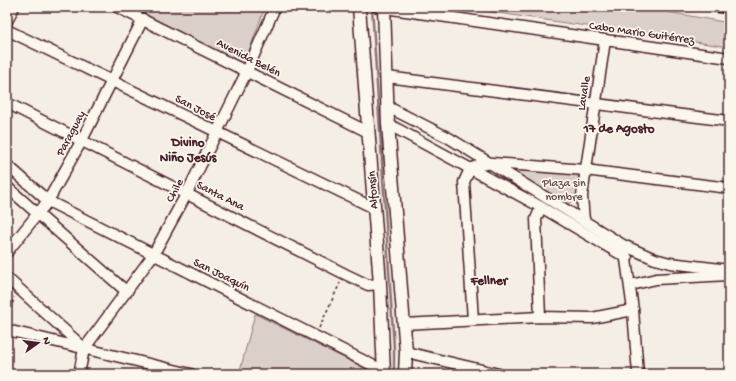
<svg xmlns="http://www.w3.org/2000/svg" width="736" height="381" viewBox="0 0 736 381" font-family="'Gochi Hand',sans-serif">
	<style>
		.green { fill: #dbd0c9; stroke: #92787a }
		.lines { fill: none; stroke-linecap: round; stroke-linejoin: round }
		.stream { stroke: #8d7174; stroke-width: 2.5 }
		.minor-casing { stroke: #4a1f2b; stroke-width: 13 }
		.tertiary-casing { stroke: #4a1f2b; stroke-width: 15 }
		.path { stroke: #4a1f2b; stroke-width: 1.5; stroke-dasharray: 3 3; stroke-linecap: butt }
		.minor { stroke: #fbf7ec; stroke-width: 10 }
		.tertiary { stroke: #fbf7ec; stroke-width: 12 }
		.rail { stroke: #4a1f2b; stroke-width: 2.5 }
		.labels { text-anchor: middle; stroke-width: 3.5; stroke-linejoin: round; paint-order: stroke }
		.street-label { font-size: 12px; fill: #4a1f2b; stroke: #fbf7ec }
		.park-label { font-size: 12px; fill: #6e4b52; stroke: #fbf7ec }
		.neighbourhood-label { font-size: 13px; font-weight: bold; fill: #4a1f2b; stroke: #fbf7ec }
	</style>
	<rect width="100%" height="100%" fill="#f4eee4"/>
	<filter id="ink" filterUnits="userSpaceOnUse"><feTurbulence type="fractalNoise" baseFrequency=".025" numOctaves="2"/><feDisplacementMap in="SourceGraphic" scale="8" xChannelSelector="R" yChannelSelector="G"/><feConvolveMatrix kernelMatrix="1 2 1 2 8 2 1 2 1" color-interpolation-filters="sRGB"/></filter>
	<g filter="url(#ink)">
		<!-- green -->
		<g class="green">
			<path d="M132,7h133l-21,58z"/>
			<path d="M457,7h183l89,16v24z"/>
			<path d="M510,170l67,5 3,4 -3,16 -7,8 -8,1z"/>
			<path d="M255,314l121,60h-137z"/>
		</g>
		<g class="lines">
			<!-- stream -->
			<path class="stream" d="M372,7l22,341v26"/>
			<defs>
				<g id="minor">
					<path d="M117,7l251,125"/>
					<path d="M378,7l351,51"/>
					<path d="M7,21l7,-14"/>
					<path d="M7,30l367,178"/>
					<path d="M387,77l342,44"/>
					<path d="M7,103l338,171 23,11 12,-1"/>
					<path d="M388,107l61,31 174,107 32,14 15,4 59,7"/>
					<path d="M388,124l153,83 86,51"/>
					<path d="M7,165l41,36 336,170"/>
					<path d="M7,187l120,105"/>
					<path d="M584,221l-2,-25 23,-156"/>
					<path d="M7,252l41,-51 34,-61 61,-121"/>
					<path d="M625,252l8,58 5,64"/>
					<path d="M7,278l77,70"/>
					<path d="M631,285l25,-6 72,-4"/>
					<path d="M540,317l-4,-98 5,-12"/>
					<path d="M473,320l-9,-138 6,-13 10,-4 12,-2 93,7 144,18"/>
					<path d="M404,324l136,-7 52,1 41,-8"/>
					<path d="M7,330l184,44"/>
					<path d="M406,352l93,22"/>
					<path d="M79,374l5,-25 69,-94 34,-62 60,-122 28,-64"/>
				</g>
				<g id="tertiary">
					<path d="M359,7l21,277 4,90"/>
					<path d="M384,7l4,117 18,228 -1,22"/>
				</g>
			</defs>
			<!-- minor casing -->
			<use href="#minor" class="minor-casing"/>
			<!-- tertiary casing -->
			<use href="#tertiary" class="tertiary-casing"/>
			<!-- path -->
			<g class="path">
				<path d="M7,314l5,-8 2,-9"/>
				<path d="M319,328l21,-45"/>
			</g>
			<!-- minor -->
			<use href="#minor" class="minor"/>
			<!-- tertiary -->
			<use href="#tertiary" class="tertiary"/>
			<!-- rail -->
			<path class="rail" d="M690,7l39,7"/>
		</g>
	</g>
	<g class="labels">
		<!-- street labels -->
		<g class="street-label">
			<text transform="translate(642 32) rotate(8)" y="4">Cabo Mario Guitérrez</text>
			<text transform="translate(249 57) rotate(27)" y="4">Avenida Belén</text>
			<text transform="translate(583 93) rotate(-81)" y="4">Lavalle</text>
			<text transform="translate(196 107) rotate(27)" y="4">San José</text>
			<text transform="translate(70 133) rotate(-62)" y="4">Paraguay</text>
			<text transform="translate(174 190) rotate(-62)" y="4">Chile</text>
			<text transform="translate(372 190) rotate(-94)" y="4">Alfonsín</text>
			<text transform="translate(221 195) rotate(27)" y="4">Santa Ana</text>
			<text transform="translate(222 274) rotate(26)" y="4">San Joaquín</text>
		</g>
		<!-- park labels -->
		<g class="park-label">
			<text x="564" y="186">Plaza sin<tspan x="564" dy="14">nombre</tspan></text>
		</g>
		<!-- neighbourhood labels -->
		<g class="neighbourhood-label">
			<text x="619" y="132">17 de Agosto</text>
			<text x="188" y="146">Divino<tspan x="188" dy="15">Niño Jesús</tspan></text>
			<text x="489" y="284">Fellner</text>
		</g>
	</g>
	<!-- margin -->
	<rect width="736" height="381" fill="none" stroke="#fbf7ec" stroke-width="24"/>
	<rect x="12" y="12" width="712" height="357" fill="none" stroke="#4a1f2b" stroke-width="1.5" filter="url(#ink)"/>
	<!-- north arrow -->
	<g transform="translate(38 343) rotate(76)" stroke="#fbf7ec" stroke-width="3" paint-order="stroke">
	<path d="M0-3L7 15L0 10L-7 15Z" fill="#4a1f2b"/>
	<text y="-6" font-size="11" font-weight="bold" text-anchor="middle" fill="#4a1f2b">N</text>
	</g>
</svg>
